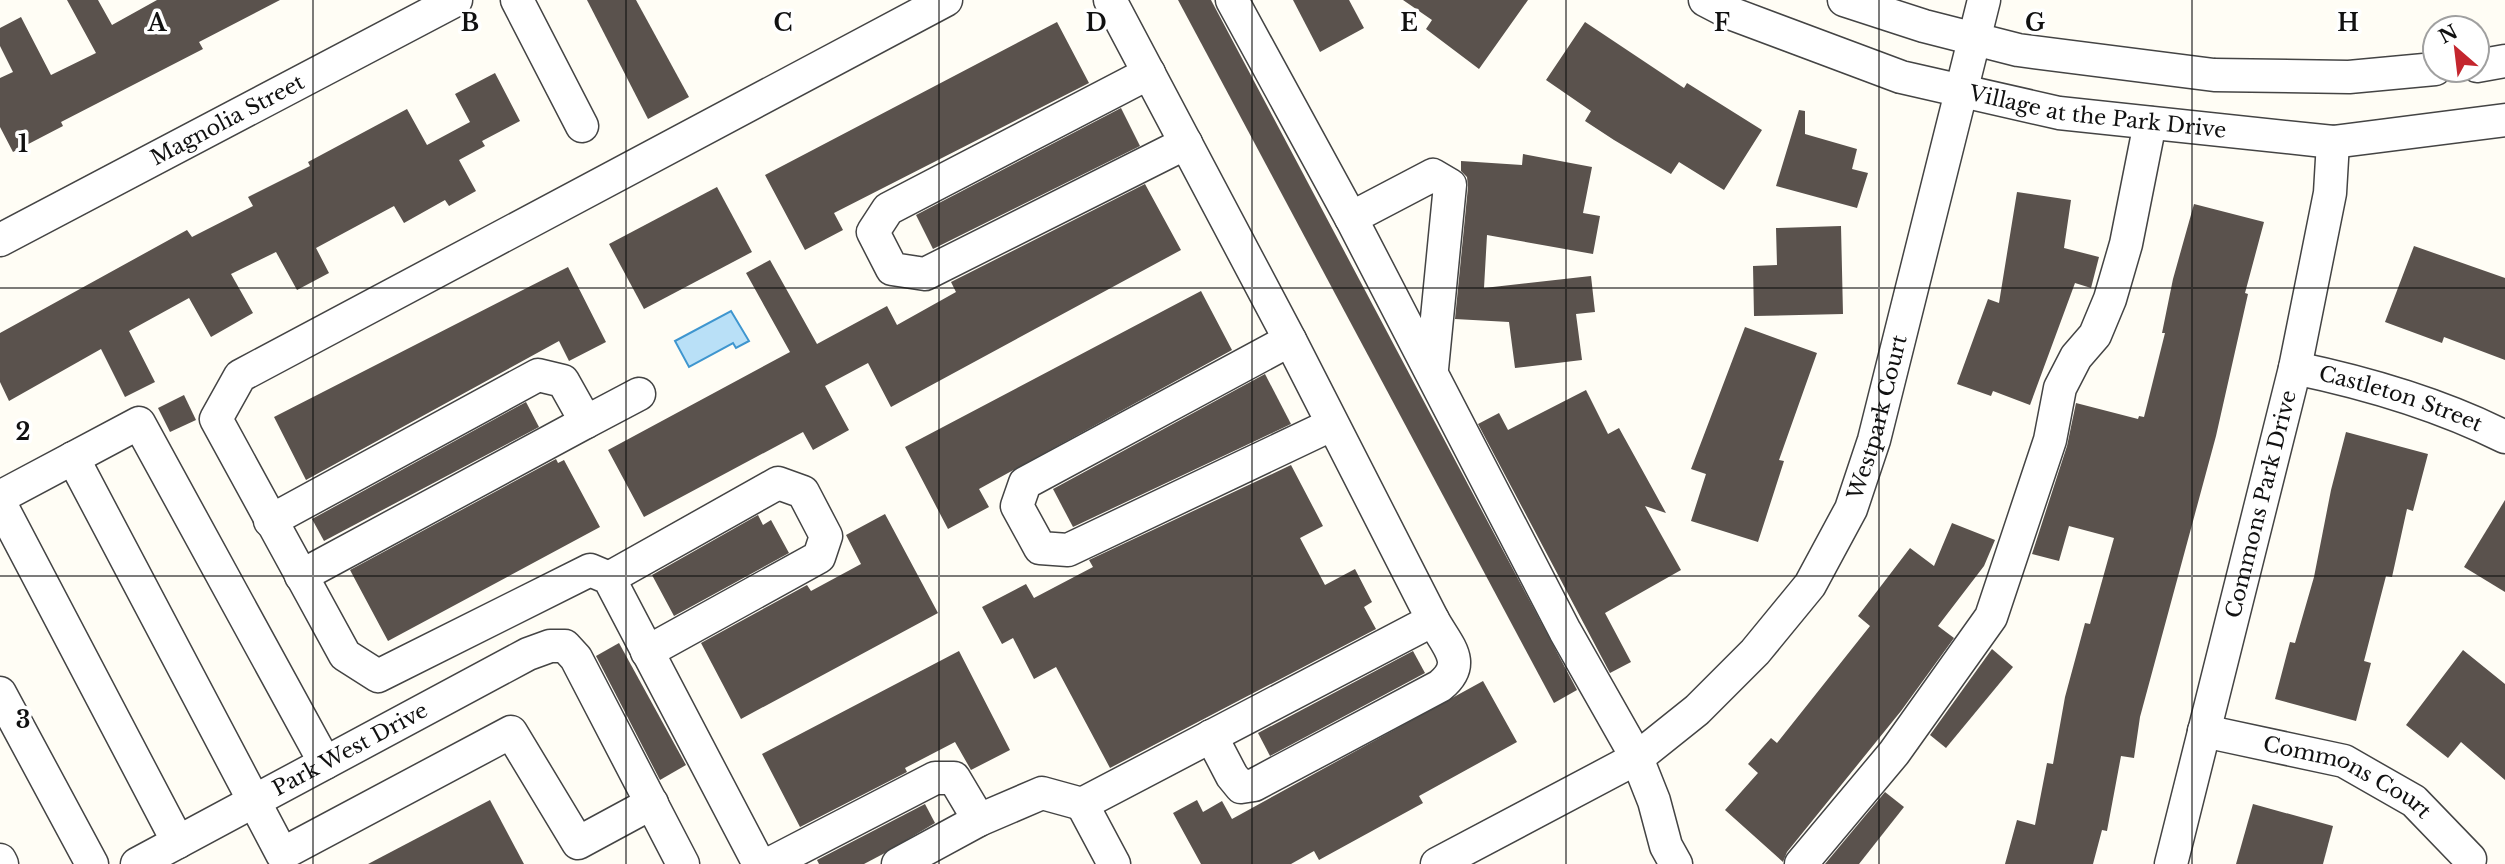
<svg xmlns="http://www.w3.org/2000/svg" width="2505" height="864" viewBox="0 0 2505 864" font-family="'Libre Baskerville',serif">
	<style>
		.water { fill: #b9e0f7; stroke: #3f96cf; stroke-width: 2 }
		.building { fill: #5a524d }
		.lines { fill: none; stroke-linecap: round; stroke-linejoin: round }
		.minor-casing { stroke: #444; stroke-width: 35 }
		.minor { stroke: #fff; stroke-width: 32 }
		.grid { fill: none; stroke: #111; stroke-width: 2; stroke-opacity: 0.55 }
		.labels { text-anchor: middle; stroke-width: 7; stroke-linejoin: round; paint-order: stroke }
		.street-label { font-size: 21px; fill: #111; stroke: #fff }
		.grid-label { font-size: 23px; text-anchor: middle; font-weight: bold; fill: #111; stroke: #fff; stroke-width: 7; stroke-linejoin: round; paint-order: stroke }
	</style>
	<rect width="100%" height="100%" fill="#fffdf5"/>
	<!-- water -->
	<path class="water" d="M731,311l18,30 -13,7 -3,-5 -44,24 -14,-26z"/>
	<!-- building -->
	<g class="building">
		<path d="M67,0h31l14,25 45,-25h123l-81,42 4,7 -142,73 2,4 -50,26 -13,-25v-49l13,-6 -13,-26v-18l21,-11 30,58 45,-22z"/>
		<path d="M587,0h49l53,97 -41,22z"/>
		<path d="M1178,0h33l366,690 -23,13z"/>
		<path d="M1293,0h56l15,28 -44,24z"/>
		<path d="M1403,0h125l-49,69 -53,-40 6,-9z"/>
		<path d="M1057,22l32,61 -255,130 9,17 -38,20 -40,-75z"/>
		<path d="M1585,22l99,66 3,-5 75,47 -38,60 -45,-28 -8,12 -57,-34 -29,-19 6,-10 -45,-31z"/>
		<path d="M495,73l25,48 -38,20 3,5 -26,14 17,31 -27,15 -4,-6 -41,23 -10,-17 -78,42 13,25 -32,17 -21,-38 -45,22 22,39 -42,24 -22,-39 -60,33 26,51 -30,15 -24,-48 -92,52 -9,-19v-49l187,-103 5,7 61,-31 -5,-9 62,-31 -2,-4 99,-53 20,36 43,-23 -15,-28z"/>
		<path d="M1121,108l19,38 -207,103 -17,-34z"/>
		<path d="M1799,110l6,1v23l52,15 -5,20 16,4 -11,35 -81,-22z"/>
		<path d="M1523,154l69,13 -9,46 17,3 -7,38 -106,-19 -3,53 107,-12 4,36 -19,2 6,46 -67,8 -6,-46 -54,-3 13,-132 -1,-10 -6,-6v-10l61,4z"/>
		<path d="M1145,184l36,66 -290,157 -23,-44 -43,23 24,44 -36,20 -10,-18 -159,85 -36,-67 182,-98 -44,-79 24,-13 47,84 70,-38 10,19 59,-33 -5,-10z"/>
		<path d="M717,187l35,65 -108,57 -35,-65z"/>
		<path d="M2017,192l54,8 -7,48 35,9 -8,31 -16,-5 -45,122 -37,-14 -2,5 -34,-12 31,-85 11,4z"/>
		<path d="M2194,204l70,18 -19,71 3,1 -32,142 -76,281 -6,41 -13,-2 -14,75 -5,-1 -9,34h-88l12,-44 18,5 12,-62 6,1 12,-67 20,-74 5,1 24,-86 -45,-12 -10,35 -27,-7 35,-108 9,-43 62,16 1,-3 5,1 21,-84h-3l11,-54z"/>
		<path d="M1841,226l2,88 -89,2 -1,-50 24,-1 -1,-37z"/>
		<path d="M2414,246l91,32v82l-61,-23 -2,6 -57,-21z"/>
		<path d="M568,267l38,75 -37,19 -10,-20 -253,139 -32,-63z"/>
		<path d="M1201,291l31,59 -253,139 10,18 -41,22 -43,-82z"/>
		<path d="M1745,327l72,26 -38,107 5,1 -26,81 -67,-21 15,-47 -15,-5z"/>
		<path d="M1265,374l26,50 -218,103 -20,-38z"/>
		<path d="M1586,390l22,44 11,-6 47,85 -21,-7 36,64 -76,43 26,49 -21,11 -132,-249 21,-11 9,17z"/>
		<path d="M184,395l12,25 -26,12 -12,-24z"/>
		<path d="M526,402l13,25 -215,114 -12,-22z"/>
		<path d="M2346,432l82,22 -15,57 -6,-2 -15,68 -6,-1 -22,85 7,2 -15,58 -81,-22 15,-57 5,1 19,-66 17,-87z"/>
		<path d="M556,459l2,4 6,-3 36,67 -212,114 -38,-71z"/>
		<path d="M1291,465l32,61 -23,12 25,47 30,-16 17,33 -8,5 12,22 -266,139 -54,-101 -22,12 -21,-41 -11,6 -20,-37 44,-23 8,14 59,-31 -4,-7z"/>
		<path d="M2505,500v92l-41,-25z"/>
		<path d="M885,514l53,99 -197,106 -40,-76 106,-58 4,6 50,-27 -15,-29z"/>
		<path d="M758,515l5,10 8,-5 18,33 -115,63 -22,-41z"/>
		<path d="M1952,523l43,17 -11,26 -46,60 16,12 -53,73 -114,141 -4,10 -58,-52 33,-37 -10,-9 23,-26 6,5 93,-117 -12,-10 52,-68 24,18z"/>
		<path d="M619,643l67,122 -26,15 -64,-124z"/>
		<path d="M1992,649l21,18 -67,81 -16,-13z"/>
		<path d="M2463,650l42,34v96l-44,-38 -13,16 -42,-33z"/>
		<path d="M959,651l51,99 -39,20 -16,-28 -50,26 2,4 -107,55 -38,-73z"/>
		<path d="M1413,651l12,22 -155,83 -12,-23z"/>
		<path d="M1483,681l34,61 -98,54 4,7 -104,57 -5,-9 -23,13h-90l-28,-51 24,-13 6,12 19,-11 10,18z"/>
		<path d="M1885,792l19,15 -45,57h-34z"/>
		<path d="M490,800l34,64h-156z"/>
		<path d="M925,804l10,19 -52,31 -19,10h-45l-2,-4z"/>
		<path d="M2253,804l80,22 -10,38h-87z"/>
	</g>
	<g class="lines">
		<defs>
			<g id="minor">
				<path d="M517,0l65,126"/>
				<path d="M1232,0l119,218"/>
				<path id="s1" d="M1705,0l25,13 171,64 158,36 274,29 172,-22"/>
				<path d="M1844,0l80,26 94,24 196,25 135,2 86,-8"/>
				<path d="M2477,66l28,-5"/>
				<path d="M1149,73l-261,136 -15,23 19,37 33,5 261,-131"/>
				<path id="s2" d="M0,240l456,-240"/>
				<path d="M1290,340l-265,143 -8,23 23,42 28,2 263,-125"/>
				<path id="s3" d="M2295,368c72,15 144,36 210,69"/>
				<path d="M1432,369l18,-184 -17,-10 -82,43 214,413 72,127 17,43 12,45 10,18"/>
				<path d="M73,458l209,396 229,-122 67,111 74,-40"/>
				<path d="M0,497l139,-74 186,340"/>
				<path d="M0,503l178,339"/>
				<path d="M270,521l268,-146 25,6 23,41 53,-28"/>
				<path d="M301,576l285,-154"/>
				<path d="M609,578l169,-95 25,9 23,44 -7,21 -172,95"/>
				<path d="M0,693l92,171"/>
				<path id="s4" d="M2204,731l140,30 70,40 56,58"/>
				<path d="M1211,736l21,40 9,11 13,-2 186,-99c28,-23 8,-39 -7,-66"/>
				<path d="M1082,804l32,60"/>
				<path d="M0,860l2,4"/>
				<path id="s5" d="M137,864l391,-210 22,-8h15l11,12 107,206"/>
				<path d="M759,864l-150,-286 -19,-8 -212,106 -33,-21 -129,-236 24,-43 706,-376"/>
				<path d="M769,864l166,-86h19l25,42"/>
				<path d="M898,864l81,-44 63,-27 40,11 351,-184 -143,-280 -180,-340"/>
				<path id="s6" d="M1437,864l200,-106 60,-48 58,-58 55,-67 41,-76 23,-69 110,-440"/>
				<path d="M1801,864l93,-111 97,-136 59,-177 10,-52 16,-31 19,-22 15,-36 16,-55 24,-121"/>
				<path id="s7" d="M2171,864l124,-496 35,-175 3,-51"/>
			</g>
		</defs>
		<!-- minor casing -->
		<use href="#minor" class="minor-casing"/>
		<!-- minor -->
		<use href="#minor" class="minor"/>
	</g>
	<!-- grid -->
	<path class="grid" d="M313,0v864M626,0v864M939,0v864M1252,0v864M1566,0v864M1879,0v864M2192,0v864M0,288h2505M0,576h2505"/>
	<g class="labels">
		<!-- street labels -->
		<g class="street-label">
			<text dy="7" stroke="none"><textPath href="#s1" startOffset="411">Village at the Park Drive</textPath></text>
			<text dy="7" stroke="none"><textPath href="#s2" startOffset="257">Magnolia Street</textPath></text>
			<text dy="7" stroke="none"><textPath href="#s3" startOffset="110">Castleton Street</textPath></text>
			<text dy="7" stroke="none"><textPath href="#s6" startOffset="654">Westpark Court</textPath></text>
			<text dy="7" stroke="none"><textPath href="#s7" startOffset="371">Commons Park Drive</textPath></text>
			<text dy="7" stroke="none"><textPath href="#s5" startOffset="242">Park West Drive</textPath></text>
			<text dy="7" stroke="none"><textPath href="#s4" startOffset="152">Commons Court</textPath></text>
		</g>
	</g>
	<g class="grid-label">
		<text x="157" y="31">A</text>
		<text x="470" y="31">B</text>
		<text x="783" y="31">C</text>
		<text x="1096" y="31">D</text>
		<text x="1409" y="31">E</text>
		<text x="1722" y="31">F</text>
		<text x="2035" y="31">G</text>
		<text x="2348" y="31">H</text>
		<text x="23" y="152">1</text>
		<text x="23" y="440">2</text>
		<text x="23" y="728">3</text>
	</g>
	<!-- north arrow -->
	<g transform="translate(2456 49) rotate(332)"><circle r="33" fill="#ffffff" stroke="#a0a0a0" stroke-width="2"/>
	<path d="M0-5L12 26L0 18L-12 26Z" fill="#c4262e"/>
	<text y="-10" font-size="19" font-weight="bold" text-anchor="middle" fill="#111111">N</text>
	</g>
</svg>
